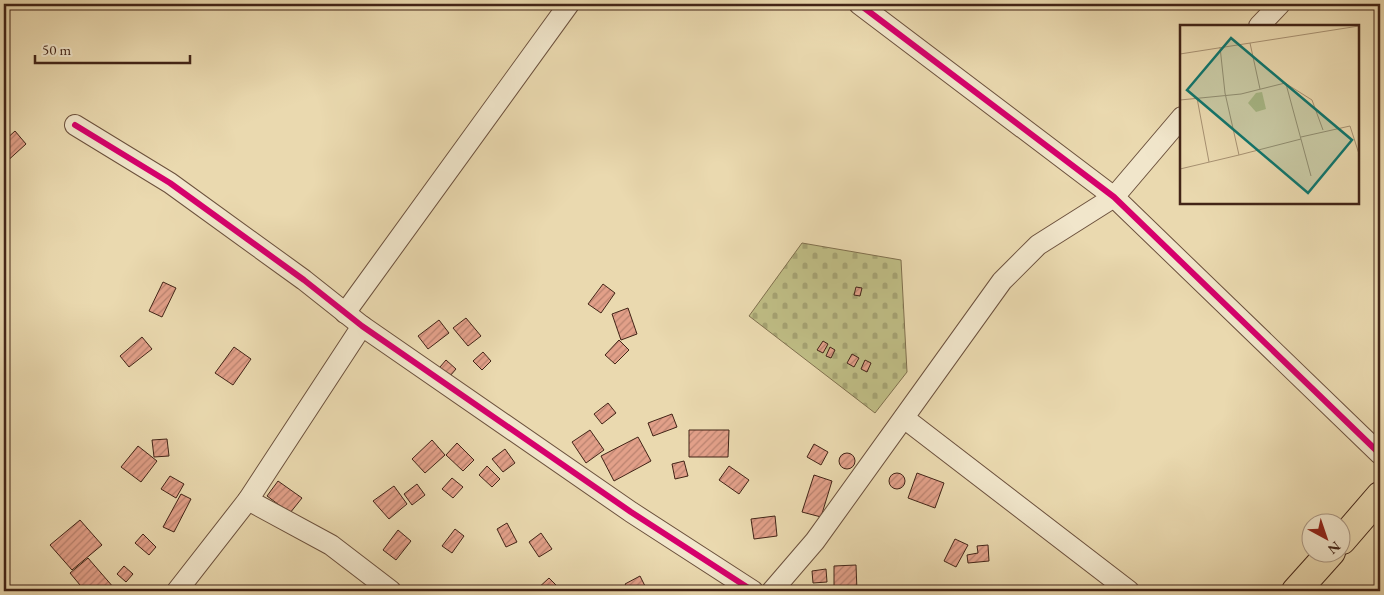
<svg xmlns="http://www.w3.org/2000/svg" width="1384" height="595" viewBox="0 0 1384 595" font-family="'EB Garamond',serif">
	<style>
		.cemetery { fill: url(#cemetery-stones); stroke: #80704e }
		.building { fill: url(#building-hatch); stroke: #422417 }
		.lines { fill: none; stroke-linecap: round; stroke-linejoin: round }
		.street-casing { stroke: #6c513d; stroke-width: 22 }
		.primary-casing { stroke: #422417; stroke-width: 30 }
		.street { stroke: #f1e6cb; stroke-width: 20 }
		.primary { stroke: #ead9af; stroke-width: 28 }
		.cycleway-casing { stroke: #f1e6cb; stroke-width: 9 }
		.cycleway { stroke: #d6006c; stroke-width: 6 }
		.inset-road { fill: none; stroke: #a79172; stroke-width: 1 }
		.view { fill: #0f766e; fill-opacity: 0.15; stroke: #0f766e; stroke-width: 2.5 }
		.inset-edge { fill: none; stroke: #422417; stroke-width: 2.5 }
	</style>
	<defs>
		<pattern id="cemetery-stones" width="16" height="16" patternUnits="userSpaceOnUse" patternTransform="scale(1.25)"><rect width="16" height="16" fill="#bfbd85"/><path d="M2 7V4a2 2 0 0 1 4 0v3zM10 15v-3a2 2 0 0 1 4 0v3z" fill="#a5a272"/></pattern>
		<pattern id="building-hatch" width="6" height="6" patternUnits="userSpaceOnUse" patternTransform="scale(1.25)"><rect width="6" height="6" fill="#e2a089"/><path d="M-1 1l2-2M0 6l6-6M5 7l2-2" fill="none" stroke="#b9826f"/></pattern>
	</defs>
	<rect width="100%" height="100%" fill="#ead9af"/>
	<filter id="stains"><feTurbulence type="fractalNoise" baseFrequency=".004" numOctaves="4"/><feColorMatrix values="0 0 0 0 .2 0 0 0 0 .09 0 0 0 0 .02 0 0 0 .5 -.17"/></filter>
	<radialGradient id="worn" r=".72"><stop offset=".6" stop-color="#630" stop-opacity="0"/><stop offset="1" stop-color="#630" stop-opacity=".3"/></radialGradient>
	<!-- cemetery -->
	<path class="cemetery" d="M802,243l99,17 6,112 -32,41 -126,-97z"/>
	<!-- building -->
	<g class="building">
		<path d="M15,131l11,13 -22,20v-23z"/>
		<path d="M163,282l13,6 -14,29 -13,-6z"/>
		<path d="M603,284l12,9 -14,20 -13,-9z"/>
		<path d="M856,287l6,1 -2,8 -6,-1z"/>
		<path d="M628,308l9,26 -16,6 -9,-26z"/>
		<path d="M466,318l15,18 -13,10 -15,-18z"/>
		<path d="M439,320l10,13 -21,16 -10,-13z"/>
		<path d="M142,337l10,12 -23,18 -9,-11z"/>
		<path d="M619,340l10,10 -14,14 -10,-9z"/>
		<path d="M823,341l5,3 -5,9 -6,-3z"/>
		<path d="M234,347l17,12 -18,26 -18,-12z"/>
		<path d="M830,347l5,3 -4,8 -5,-2z"/>
		<path d="M483,352l8,9 -9,9 -9,-9z"/>
		<path d="M852,354l7,4 -5,9 -7,-4z"/>
		<path d="M446,360l10,9 -12,14 -10,-9z"/>
		<path d="M865,360l6,3 -4,9 -6,-3z"/>
		<path d="M608,403l8,10 -14,11 -8,-10z"/>
		<path d="M672,414l5,13 -24,9 -5,-13z"/>
		<path d="M590,430l14,20 -18,13 -14,-21z"/>
		<path d="M689,430h40l-1,27h-39z"/>
		<path d="M638,437l13,24 -37,20 -13,-25z"/>
		<path d="M167,439l2,17 -15,1 -2,-17z"/>
		<path d="M432,440l13,15 -20,18 -13,-14z"/>
		<path d="M457,443l17,17 -11,11 -17,-16z"/>
		<path d="M814,444l14,8 -7,13 -14,-8z"/>
		<path d="M138,446l19,15 -16,21 -20,-15z"/>
		<path d="M505,449l10,14 -12,9 -11,-13z"/>
		<circle cx="847" cy="461" r="8"/>
		<path d="M684,461l4,15 -13,3 -3,-15z"/>
		<path d="M487,466l13,13 -8,8 -13,-12z"/>
		<path d="M729,466l20,14 -10,14 -20,-14z"/>
		<circle cx="897" cy="481" r="8"/>
		<path d="M917,473l27,10 -9,25 -27,-10z"/>
		<path d="M814,475l18,6 -11,36 -19,-5z"/>
		<path d="M170,476l14,8 -8,14 -15,-9z"/>
		<path d="M452,478l11,9 -10,11 -11,-9z"/>
		<path d="M278,481l24,17 -12,15 -23,-17z"/>
		<path d="M417,484l8,11 -13,10 -8,-11z"/>
		<path d="M394,486l13,18 -18,15 -16,-18z"/>
		<path d="M181,494l10,5 -17,33 -11,-5z"/>
		<path d="M775,516l2,20 -23,3 -3,-20z"/>
		<path d="M80,520l22,25 -30,25 -22,-25z"/>
		<path d="M507,523l10,19 -11,5 -9,-18z"/>
		<path d="M455,529l9,7 -12,17 -10,-7z"/>
		<path d="M398,530l13,11 -15,19 -13,-10z"/>
		<path d="M541,533l11,16 -13,8 -10,-15z"/>
		<path d="M143,534l13,13 -7,8 -14,-12z"/>
		<path d="M955,539l13,6 -12,22 -12,-6z"/>
		<path d="M988,545l1,16 -21,2 -1,-8 11,-2 -1,-7z"/>
		<path d="M88,558l26,30 -4,3h-25l-15,-18z"/>
		<path d="M856,565l1,26h-23v-25z"/>
		<path d="M124,566l9,8 -7,8 -9,-8z"/>
		<path d="M826,569l1,13 -14,1 -1,-12z"/>
		<path d="M640,576l7,14 -18,1 -4,-7z"/>
		<path d="M549,578l10,10 -4,3h-20z"/>
	</g>
	<g class="lines">
		<defs>
			<g id="street">
				<path d="M859,4l255,193 266,257"/>
				<path d="M1259,26l21,-22"/>
				<path d="M75,125l95,58 134,97 58,46 269,186 122,79"/>
				<path d="M345,313l224,-309"/>
				<path d="M904,418l225,173"/>
				<path d="M248,500l83,45 60,46"/>
				<path d="M177,591l71,-91 114,-174"/>
				<path d="M772,591l43,-50 187,-260 36,-36 76,-48 68,-80"/>
			</g>
			<g id="primary">
				<path d="M1342,540l38,-44"/>
				<path d="M1296,591l35,-39"/>
			</g>
		</defs>
		<!-- street casing -->
		<use href="#street" class="street-casing"/>
		<!-- primary casing -->
		<use href="#primary" class="primary-casing"/>
		<!-- street -->
		<use href="#street" class="street"/>
		<!-- primary -->
		<use href="#primary" class="primary"/>
		<defs>
			<g id="cycleway">
				<path d="M859,4l255,193 266,257"/>
				<path d="M75,125l95,58 134,97 58,46 269,186 122,79"/>
			</g>
		</defs>
		<!-- cycleway casing -->
		<use href="#cycleway" class="cycleway-casing"/>
		<!-- cycleway -->
		<use href="#cycleway" class="cycleway"/>
	</g>
	<!-- overview -->
	<g transform="translate(1180 25)">
		<rect width="179" height="179" fill="#ead9af"/>
		<path d="M82,67l4,17 -10,3 -8,-9 8,-10z" fill="#bfbd85"/>
		<path class="inset-road" d="M70,18l10,46M40,22l5,46 14,62 62,-16M0,29l179,-28M106,59l25,92M17,73l12,64M0,75l61,-6 44,-11 27,17 11,30M121,112l49,-11 9,28M0,144l59,-14"/>
		<path class="view" d="M51,13l121,102 -44,53 -121,-103z"/>
		<rect width="179" height="179" class="inset-edge"/>
	</g>
	<!-- margin -->
	<rect width="1384" height="595" fill="none" stroke="#ead9af" stroke-width="20"/>
	<rect x="5" y="5" width="1374" height="585" fill="none" stroke="#422417" stroke-width="2.5"/>
	<rect x="10" y="10" width="1364" height="575" fill="none" stroke="#422417"/>
	<!-- north arrow -->
	<g transform="translate(1326 538) rotate(140)"><circle r="24" fill="#f1e6cb" stroke="#ab9883"/>
	<path d="M0-4L9 19L0 12L-9 19Z" fill="#8f2418"/>
	<text y="-8" font-size="14" font-weight="bold" text-anchor="middle" fill="#422417">N</text>
	</g>
	<!-- scale -->
	<path d="M35 55v8h155v-8" fill="none" stroke="#422417" stroke-width="2.5"/>
	<text x="42" y="55" font-size="15" fill="#422417" stroke="#f1e6cb" stroke-width="4" paint-order="stroke">50 m</text>
	<rect width="100%" height="100%" filter="url(#stains)"/>
	<rect width="100%" height="100%" fill="url(#worn)"/>
</svg>
